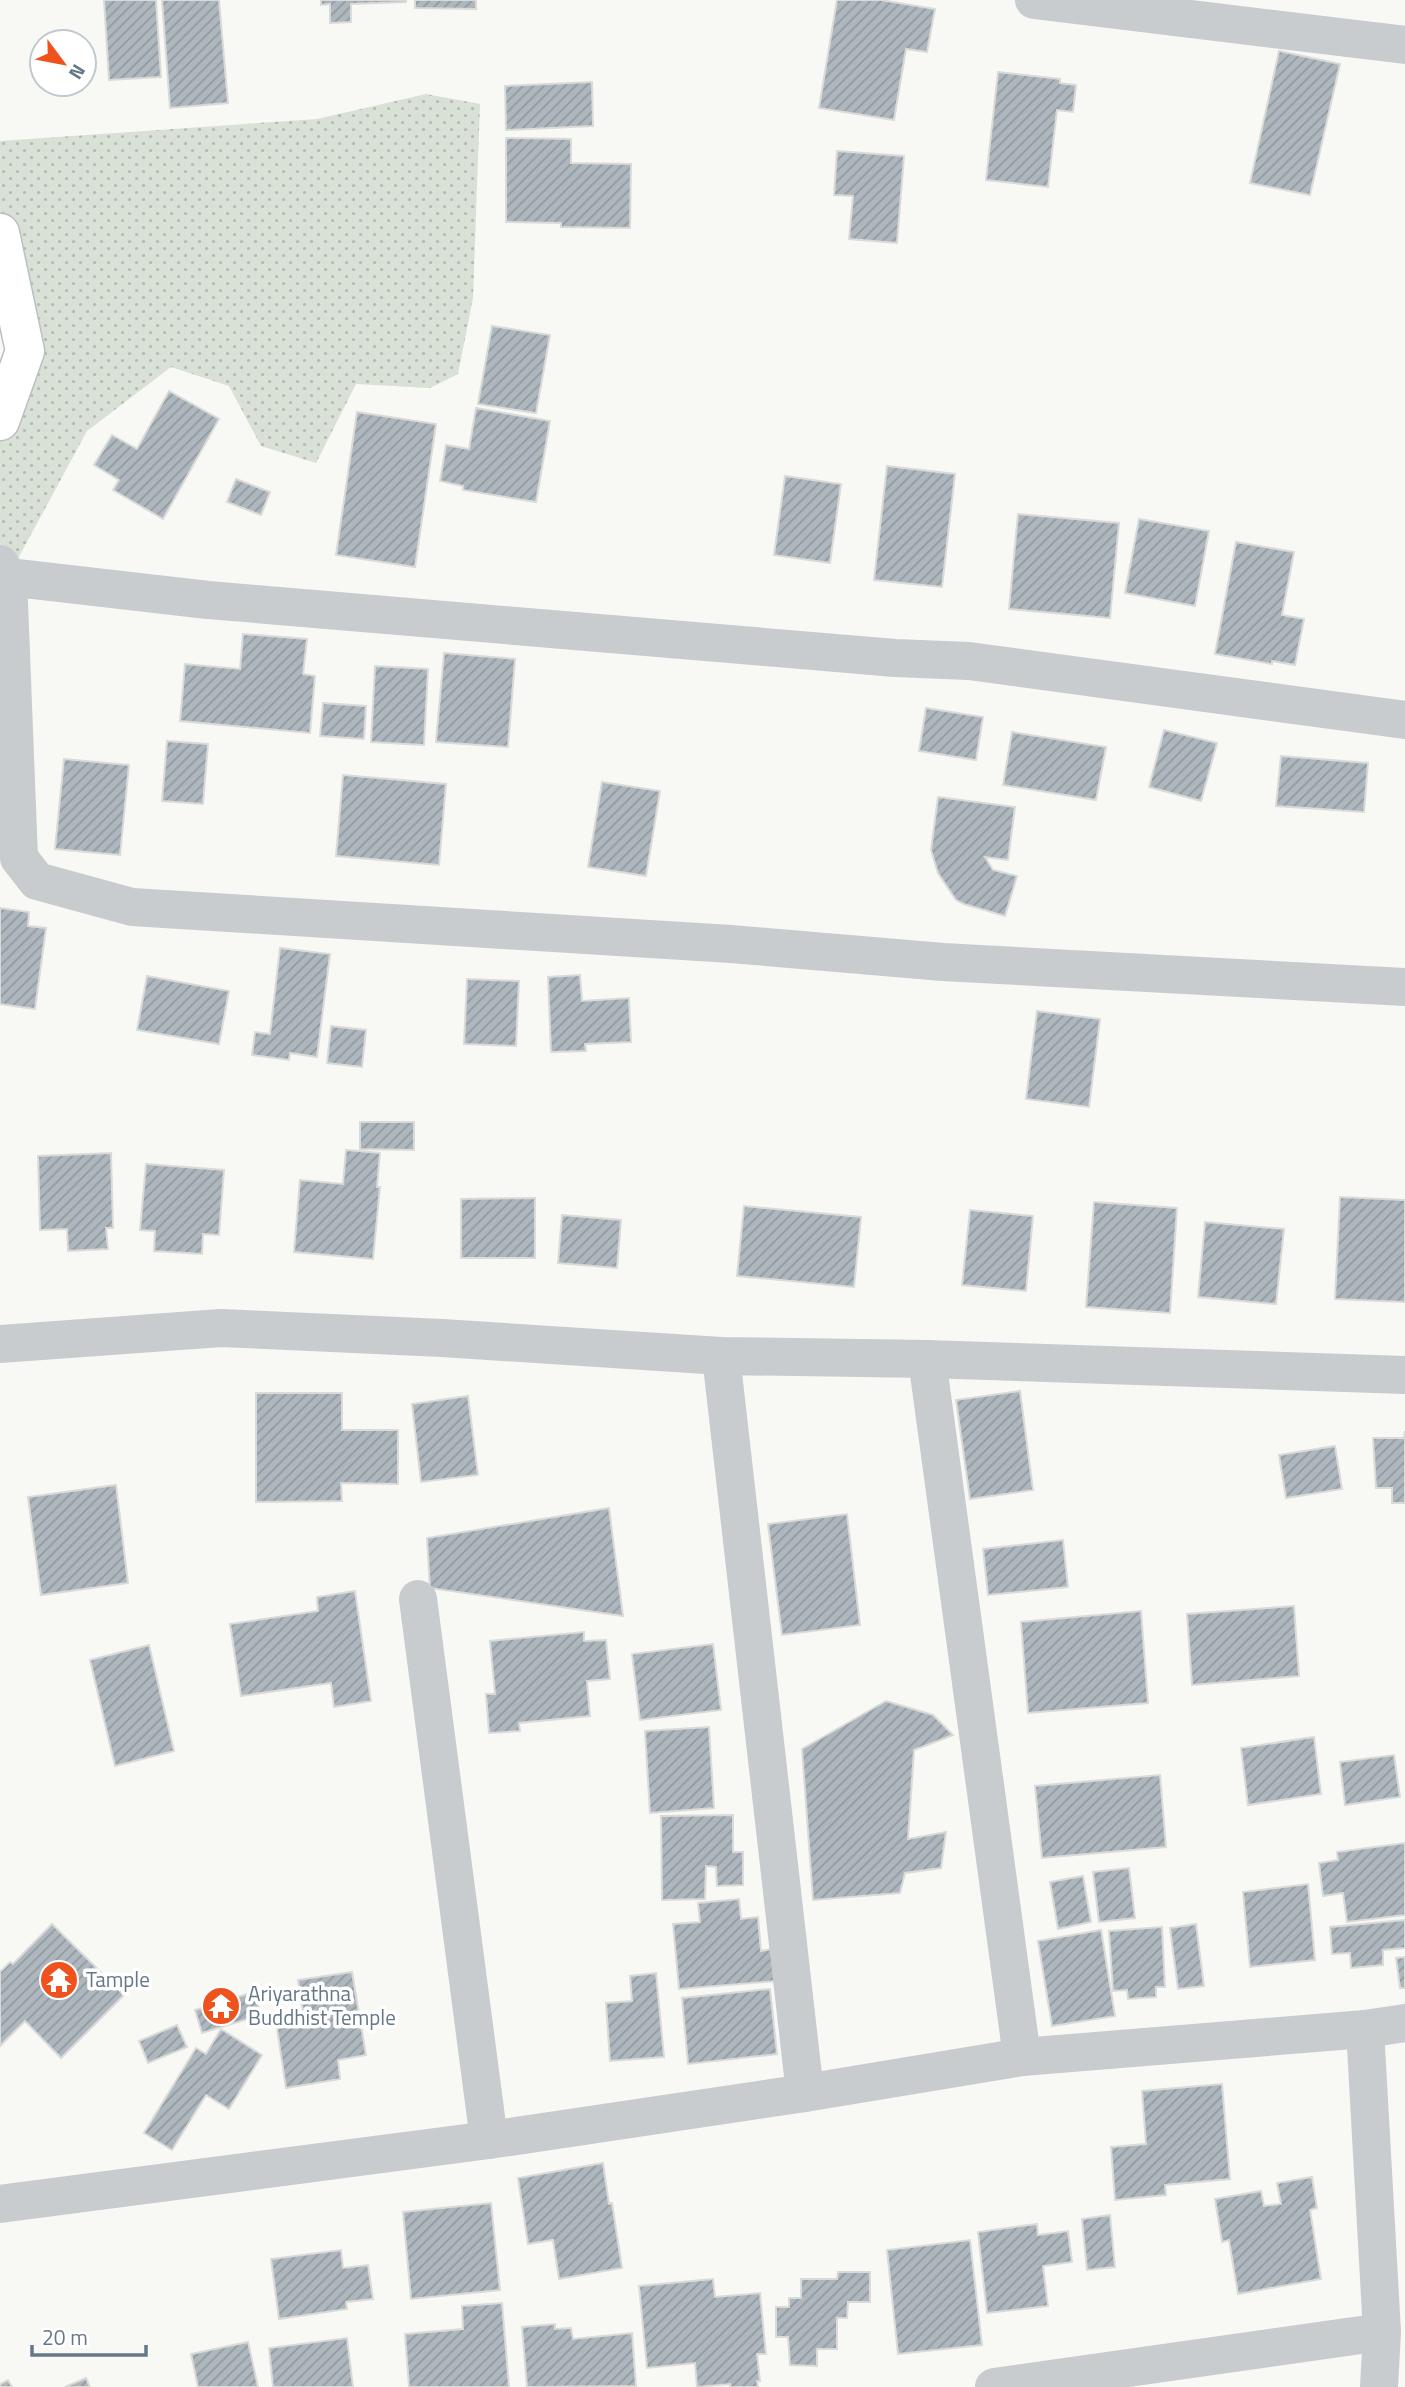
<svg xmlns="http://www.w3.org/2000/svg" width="1405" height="2387" viewBox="0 0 1405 2387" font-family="'Titillium Web',sans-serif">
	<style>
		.grass { fill: url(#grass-dots) }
		.building { fill: url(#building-hatch); stroke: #dadad8; stroke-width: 2 }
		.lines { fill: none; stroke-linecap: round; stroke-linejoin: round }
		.primary-casing { stroke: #bbbfc3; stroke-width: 41 }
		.street { stroke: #c8cccf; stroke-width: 38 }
		.primary { stroke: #fff; stroke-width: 38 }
		.labels { text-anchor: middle; stroke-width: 7; stroke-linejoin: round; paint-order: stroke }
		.poi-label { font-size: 21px; fill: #657889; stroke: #fff; text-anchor: start }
	</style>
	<defs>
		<pattern id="grass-dots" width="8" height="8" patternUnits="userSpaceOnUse" patternTransform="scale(1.75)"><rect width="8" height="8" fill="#d9e1d6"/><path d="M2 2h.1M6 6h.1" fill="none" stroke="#b4bbb3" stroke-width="1.8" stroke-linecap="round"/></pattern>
		<pattern id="building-hatch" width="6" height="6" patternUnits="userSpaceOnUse" patternTransform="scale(1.75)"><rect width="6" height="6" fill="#aeb7bd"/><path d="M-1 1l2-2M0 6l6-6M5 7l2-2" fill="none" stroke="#919a9f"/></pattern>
	</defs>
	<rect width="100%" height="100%" fill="#f8f8f5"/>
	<!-- grass -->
	<path class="grass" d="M426,94l54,10 -7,194 -15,76 -28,14 -74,-4 -40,79 -55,-17 -32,-60 -58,-19 -84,64 -79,146 -8,-13v-143l25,-70 -25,-118v-92l317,-22z"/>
	<!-- building -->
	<g class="building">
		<path d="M104,0h52l5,77 -52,3z"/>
		<path d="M162,0h57l9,103 -58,5z"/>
		<path d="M321,0h85v2l-55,2v18l-21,1v-19l-9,1z"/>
		<path d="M415,0h61v9l-61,-1z"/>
		<path d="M837,0h44l54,9 -8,43 -21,-3 -12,71 -75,-12z"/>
		<path d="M1279,51l61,13 -30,131 -60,-12z"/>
		<path d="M998,72l62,7v4l16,2 -3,27 -16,-2 -9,77 -62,-7z"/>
		<path d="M592,82l1,44 -87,4 -1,-44z"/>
		<path d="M506,138l65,1v24l60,1 -1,64 -69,-1v-4l-55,-1z"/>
		<path d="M837,151l67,5 -7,87 -48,-4 4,-43 -19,-1z"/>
		<path d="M492,326l58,9 -14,78 -58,-9z"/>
		<path d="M169,391l50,28 -56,100 -50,-29 6,-10 -25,-15 18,-30 25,14z"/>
		<path d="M476,408l74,13 -14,81 -73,-12v-4l-23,-5 6,-36 23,4z"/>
		<path d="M357,412l79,12 -21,143 -79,-12z"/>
		<path d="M887,466l68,8 -13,113 -68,-7z"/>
		<path d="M785,476l56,8 -11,79 -56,-8z"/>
		<path d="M236,479l34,13 -9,23 -34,-13z"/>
		<path d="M1018,514l101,9 -9,95 -101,-9z"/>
		<path d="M1139,519l70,12 -14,75 -70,-13z"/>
		<path d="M1236,542l58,10 -12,63 22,4 -9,46 -23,-4v3l-57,-10z"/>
		<path d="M243,634l64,5 -4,35 12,2 -5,57 -130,-12 5,-57 55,5z"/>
		<path d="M444,653l71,6 -7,88 -72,-5z"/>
		<path d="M375,666l53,3 -4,76 -53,-3z"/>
		<path d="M323,703l43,3 -2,33 -44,-3z"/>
		<path d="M926,708l57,9 -7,43 -57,-9z"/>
		<path d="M1164,730l53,13 -16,58 -52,-14z"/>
		<path d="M1012,732l94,15 -10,53 -93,-15z"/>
		<path d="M167,741l41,3 -5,60 -41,-3z"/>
		<path d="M1281,756l87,7 -4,49 -88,-6z"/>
		<path d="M64,759l65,6 -9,90 -65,-6z"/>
		<path d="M343,775l103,9 -7,81 -103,-9z"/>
		<path d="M602,782l58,9 -14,85 -58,-9z"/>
		<path d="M938,797l77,10 -7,53 -23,-3 8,13 24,6 -12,40 -41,-12 -8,-4 -18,-27 -7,-23z"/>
		<path d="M0,908l29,4 -1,14 18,2 -11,81 -35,-5z"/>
		<path d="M280,948l50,6 -13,103 -27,-4 -1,7 -37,-5 3,-23 15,2z"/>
		<path d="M580,975l2,26 47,-3 2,44 -46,2 1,7 -35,1 -3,-75z"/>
		<path d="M147,976l82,15 -10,53 -82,-14z"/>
		<path d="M467,979l52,2 -3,65 -52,-2z"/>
		<path d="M1037,1011l63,8 -11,88 -63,-8z"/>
		<path d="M331,1026l35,4 -4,37 -35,-4z"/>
		<path d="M360,1122h54v28l-54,-1z"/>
		<path d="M346,1150l34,3 -3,34h3l-7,72 -79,-7 6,-72 43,4z"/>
		<path d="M111,1153l2,75h-7l2,21 -40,2 -1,-22 -27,1 -2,-74z"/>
		<path d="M146,1164l78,6 -5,65 -16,-1 -1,20 -48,-3 1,-20 -15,-1z"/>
		<path d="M1340,1197l65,3v102l-70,-3z"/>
		<path d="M535,1198v60h-74v-59z"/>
		<path d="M1094,1202l83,6 -7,105 -84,-6z"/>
		<path d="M744,1206l117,11 -7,70 -117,-11z"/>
		<path d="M970,1210l63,6 -7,75 -64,-6z"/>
		<path d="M562,1215l59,5 -4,48 -59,-5z"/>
		<path d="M1205,1222l79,7 -8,75 -78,-7z"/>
		<path d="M1020,1391l13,99 -63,9 -14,-99z"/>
		<path d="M256,1393h86v37h56v54l-57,-1 1,18 -86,1z"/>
		<path d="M468,1396l10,79 -57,7 -9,-78z"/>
		<path d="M1405,1431v72h-13v-15h-16l-3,-50h31z"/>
		<path d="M1335,1446l7,43 -56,9 -7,-43z"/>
		<path d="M116,1485l12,98 -87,12 -13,-98z"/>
		<path d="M609,1508l14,108 -193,-28 -3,-50z"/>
		<path d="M847,1514l13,111 -78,10 -14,-111z"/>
		<path d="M1063,1540l5,47 -80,8 -5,-46z"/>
		<path d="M355,1591l16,110 -37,6 -3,-24 -90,13 -11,-72 88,-13 -1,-14z"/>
		<path d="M1294,1606l5,70 -107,9 -5,-71z"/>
		<path d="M1141,1611l7,92 -120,10 -7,-91z"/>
		<path d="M584,1632v9l22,-1 4,39 -23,2 3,35 -71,7 1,8 -31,2 -3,-39h9l-5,-53z"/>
		<path d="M713,1644l8,66 -81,10 -8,-66z"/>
		<path d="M149,1645l25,106 -59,15 -25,-106z"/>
		<path d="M886,1701l47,14 20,20 -39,15 -6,89 38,-7 -5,36 -36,5 -5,20 -87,7 -11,-151z"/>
		<path d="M709,1727l5,81 -64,5 -5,-82z"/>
		<path d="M1314,1737l7,57 -73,11 -7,-57z"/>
		<path d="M1394,1755l6,42 -55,8 -5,-43z"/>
		<path d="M1160,1775l6,72 -124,11 -7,-72z"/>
		<path d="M733,1815v37h10v33l-26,1 -1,-19 -10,-1 -1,33 -43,1 -1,-84z"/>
		<path d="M1405,1843v72l-58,7 -4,-29 -20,3 -4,-33 19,-3 -1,-8z"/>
		<path d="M1129,1868l6,50 -36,4 -6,-50z"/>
		<path d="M1083,1876l8,46 -33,7 -8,-47z"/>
		<path d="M1308,1884l7,76 -65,7 -7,-75z"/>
		<path d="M739,1899l2,20 17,-2 3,34 12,-2 3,32 -97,8 -6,-65 27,-2 -2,-19z"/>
		<path d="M1405,1920v28l-22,2v15l-32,3 -1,-15 -18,1 -2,-27z"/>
		<path d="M52,1924l72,71 -63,63 -36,-37 -25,25v-74l10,-10 3,2z"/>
		<path d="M1196,1924l8,62 -26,3 -8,-61z"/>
		<path d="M1162,1927l3,60h-9v10l-28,2 -1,-9 -14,1 -4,-60z"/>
		<path d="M1101,1930l14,86 -63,10 -14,-85z"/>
		<path d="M1405,1957v31h-5l-4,-30z"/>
		<path d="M352,1972l14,83 -28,5 2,19 -54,9 -10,-66 28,-4 -6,-38z"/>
		<path d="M656,1973l8,84 -54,4 -4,-58 26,-2 -2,-25z"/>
		<path d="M770,1989l7,65 -89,10 -6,-66z"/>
		<path d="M254,1992l7,23 -59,18 -7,-23z"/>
		<path d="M177,2025l10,22 -39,16 -9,-22z"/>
		<path d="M221,2029l41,26 -33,54 -23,-14 -34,55 -28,-17 52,-85 10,6z"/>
		<path d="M1222,2084l8,95 -65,6 1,10 -51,5 -4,-53 35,-3 -4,-53z"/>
		<path d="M603,2163l6,41 3,-1 10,65 -63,11 -6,-39 -25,4 -10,-66z"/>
		<path d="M1312,2177l5,31 -7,2 11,69 -83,15 -9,-54 -7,2 -7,-43 46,-8 3,15 17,-2 -4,-21z"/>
		<path d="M491,2203l9,87 -89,9 -8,-87z"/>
		<path d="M1110,2215l5,52 -28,3 -5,-51z"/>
		<path d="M1037,2224l1,11 30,-4 4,31 -29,4 5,40 -61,7 -9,-81z"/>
		<path d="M970,2240l12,105 -84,9 -11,-104z"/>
		<path d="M341,2250l2,18 25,-3 5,34 -27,3 1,7 -68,10 -8,-60z"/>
		<path d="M838,2272h32v30h-22l-1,16h-10v31h-20v17l-27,-1 -2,-28h-12v-30h13v-9h12v-19h36z"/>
		<path d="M713,2279l2,18 45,-4 6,61h-9l3,27h-3l1,6h-28v-3l-33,3 -2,-24 -48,5 -8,-82z"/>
		<path d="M502,2303l7,84h-100l-4,-53 58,-5 -1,-23z"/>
		<path d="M555,2324v5l16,-1 2,11 59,-6 4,53 -109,1 -5,-60z"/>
		<path d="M347,2338l6,49h-80l-4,-39z"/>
		<path d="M248,2342l10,45h-60l-7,-33z"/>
		<path d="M86,2378l4,9h-25z"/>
		<path d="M8,2380l4,7h-12v-3z"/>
	</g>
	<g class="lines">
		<defs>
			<path id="primary" d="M0,233l25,118 -25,70"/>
		</defs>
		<!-- primary casing -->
		<use href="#primary" class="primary-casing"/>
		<!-- street -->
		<g class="street">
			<path d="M1034,0l371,45"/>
			<path d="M0,564l8,13 200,23 687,58 74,3 436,59"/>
			<path d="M8,577l11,281 18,23 95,26 599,37 212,18 462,25"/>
			<path d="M0,1344l221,-16 221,10 279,18 206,3 478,16"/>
			<path d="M721,1356l84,737"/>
			<path d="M927,1359l95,698"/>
			<path d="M418,1599l71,541"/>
			<path d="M0,2204l489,-64 316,-47 217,-36 343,-28 40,-6"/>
			<path d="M994,2387l388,-55 -17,-303"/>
			<path d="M1379,2387l3,-55"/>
		</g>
		<!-- primary -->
		<use href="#primary" class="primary"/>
	</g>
	<!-- icons -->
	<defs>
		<symbol id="temple-disc" viewBox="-11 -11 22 22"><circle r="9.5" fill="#f0521d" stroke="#fff"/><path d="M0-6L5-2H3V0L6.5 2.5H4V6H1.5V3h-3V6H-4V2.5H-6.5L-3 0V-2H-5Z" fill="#fff"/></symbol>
	</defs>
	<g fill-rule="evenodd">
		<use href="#temple-disc" x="37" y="1958" width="44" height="44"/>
		<use href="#temple-disc" x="199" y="1984" width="44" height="44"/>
	</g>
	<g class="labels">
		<!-- poi labels -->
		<g class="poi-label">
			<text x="86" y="1987">Tample</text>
			<text x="248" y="2001">Ariyarathna<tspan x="248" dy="24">Buddhist Temple</tspan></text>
		</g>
	</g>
	<!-- north arrow -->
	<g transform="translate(63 63) rotate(122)"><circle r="33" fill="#ffffff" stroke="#c1c9d0" stroke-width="2"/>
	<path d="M0-5L12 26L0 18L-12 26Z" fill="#f0521d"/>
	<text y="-10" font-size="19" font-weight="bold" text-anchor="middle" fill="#657889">N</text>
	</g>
	<!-- scale -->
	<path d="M32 2345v10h114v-10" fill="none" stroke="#657889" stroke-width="3.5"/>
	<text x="42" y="2345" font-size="21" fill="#657889" stroke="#ffffff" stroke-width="5" paint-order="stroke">20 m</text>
</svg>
